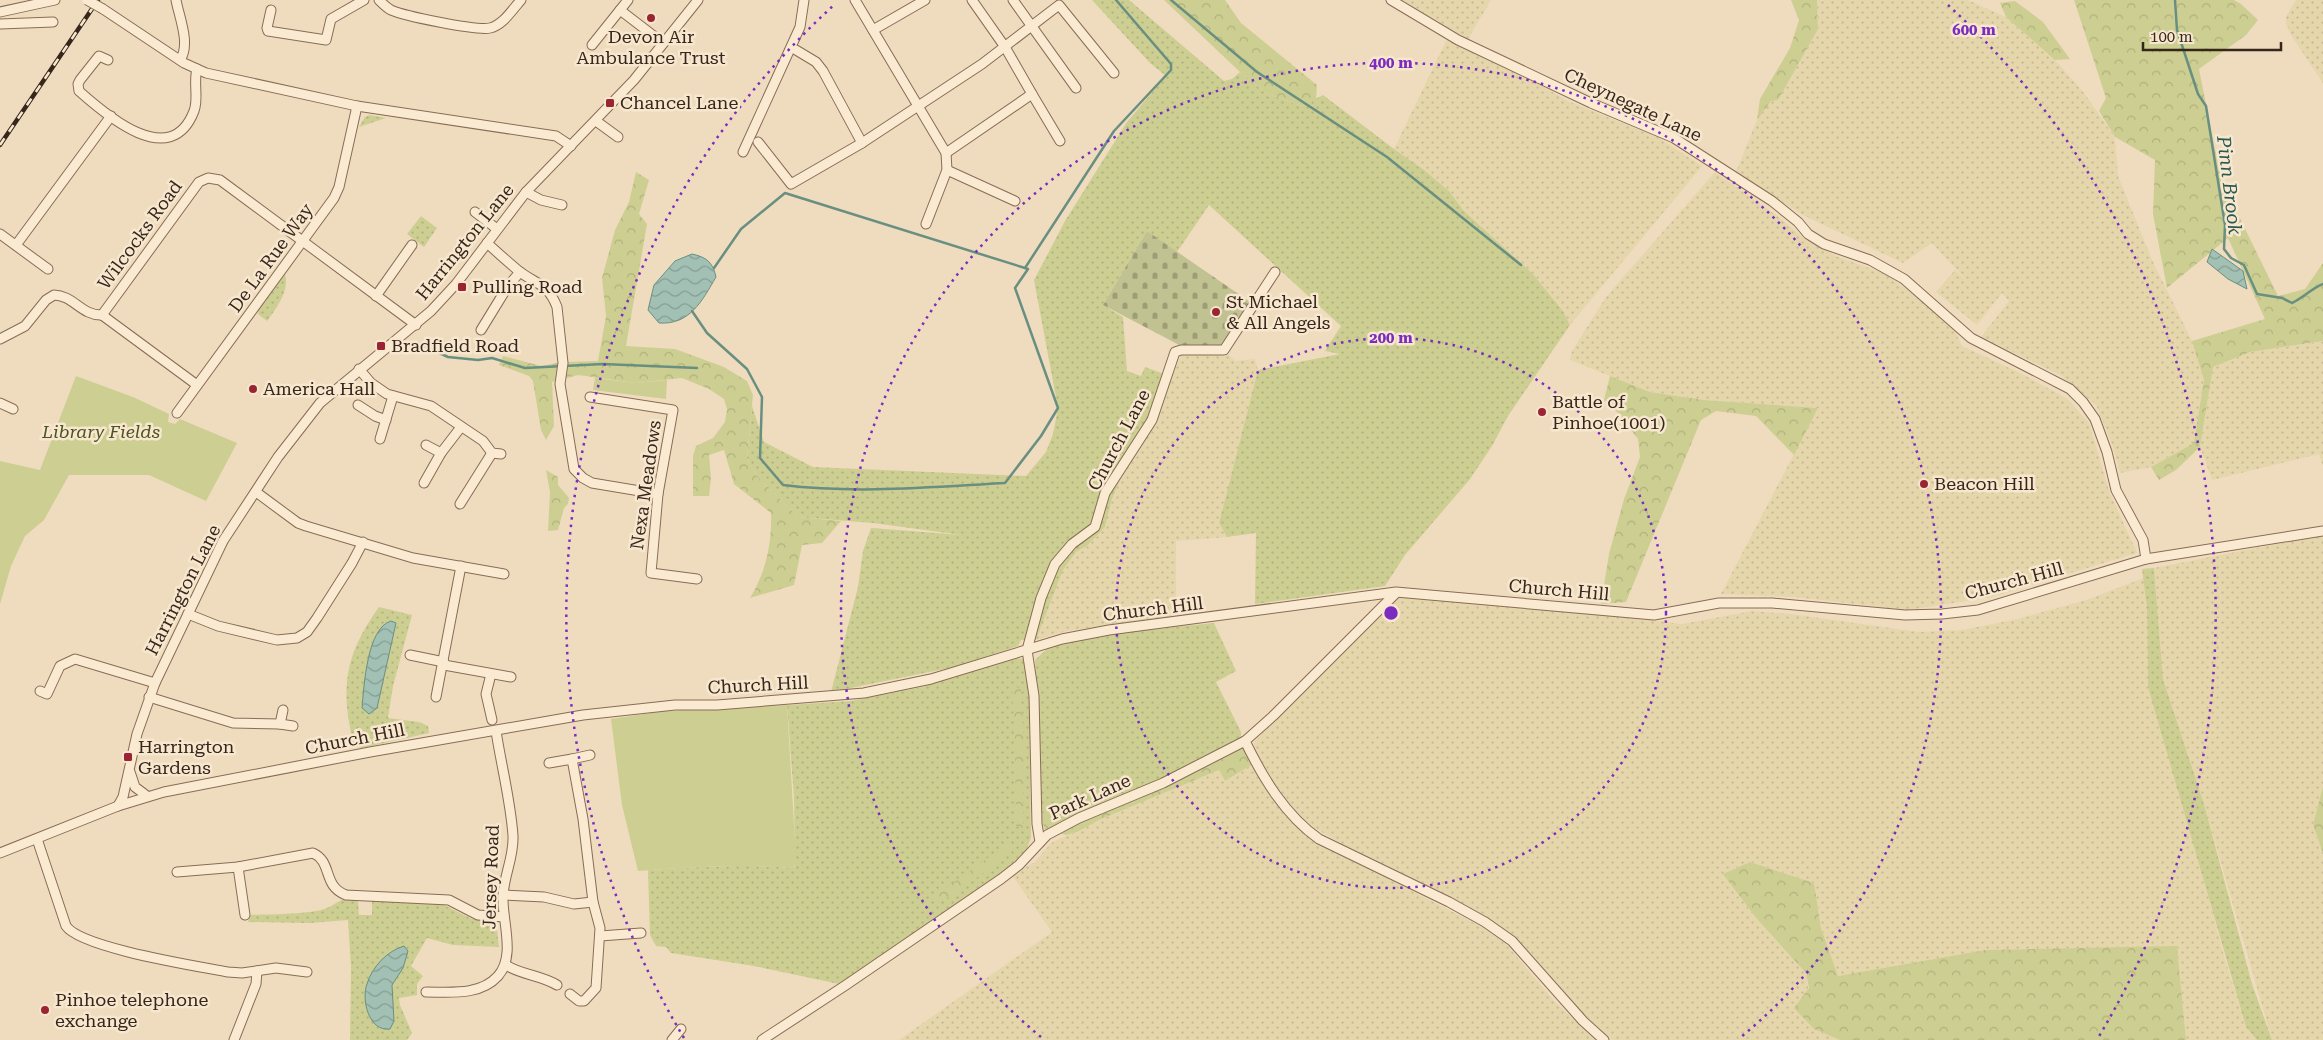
<svg xmlns="http://www.w3.org/2000/svg" width="2323" height="1040" viewBox="0 0 2323 1040" font-family="'Roboto Serif',serif">
	<style>
		.farmland { fill: url(#farmland-dots) }
		.grass { fill: url(#grass-dots) }
		.forest { fill: url(#forest-crowns) }
		.cemetery { fill: url(#cemetery-stones) }
		.park { fill: #cdce92 }
		.water { fill: url(#water-waves); stroke: #698f81 }
		.lines { fill: none; stroke-linecap: round; stroke-linejoin: round }
		.stream { stroke: #698f81; stroke-width: 2.5 }
		.minor-casing { stroke: #886c56; stroke-width: 11 }
		.minor { stroke: #faead1; stroke-width: 9 }
		.rail-casing { stroke: #37261b; stroke-width: 4.5 }
		.rail { stroke: #f7e7ce; stroke-width: 2.5; stroke-dasharray: 8; stroke-linecap: butt }
		.minor-bridge-casing { stroke: #886c56; stroke-width: 11; stroke-linecap: butt }
		.minor-bridge { stroke: #faead1; stroke-width: 9 }
		.ring { fill: none; stroke: #7b2cbf; stroke-width: 2.5; stroke-dasharray: 2.5 5 }
		.poi-dot { fill: #9a2431; stroke: #f7e7ce; stroke-width: 2 }
		.labels { text-anchor: middle; stroke-width: 5; stroke-linejoin: round; paint-order: stroke }
		.poi-label { font-size: 18px; fill: #37261b; stroke: #f7e7ce; text-anchor: start }
		.street-label { font-size: 18px; fill: #37261b; stroke: #f7e7ce }
		.park-label { font-size: 18px; font-style: italic; fill: #4d5421; stroke: #f7e7ce }
		.water-label { font-size: 19px; font-style: italic; fill: #2a5850; stroke: #f7e7ce }
		.centre { fill: #7b2cbf; stroke: #f7e7ce; stroke-width: 2.5 }
		.ring-label { font-size: 15px; text-anchor: middle; font-weight: bold; fill: #7b2cbf; stroke: #f7e7ce; stroke-width: 5; stroke-linejoin: round; paint-order: stroke }
	</style>
	<defs>
		<pattern id="farmland-dots" width="8" height="8" patternUnits="userSpaceOnUse" patternTransform="scale(1.25)"><rect width="8" height="8" fill="#e5d6ab"/><path d="M2 2h.1M6 6h.1" fill="none" stroke="#c5b893" stroke-width="1.8" stroke-linecap="round"/></pattern>
		<pattern id="grass-dots" width="8" height="8" patternUnits="userSpaceOnUse" patternTransform="scale(1.25)"><rect width="8" height="8" fill="#cdce92"/><path d="M2 2h.1M6 6h.1" fill="none" stroke="#b1b17d" stroke-width="1.8" stroke-linecap="round"/></pattern>
		<pattern id="forest-crowns" width="20" height="18" patternUnits="userSpaceOnUse" patternTransform="scale(1.25)"><rect width="20" height="18" fill="#cdce92"/><path d="M2 6a3 3 0 1 1 6 0M12 15a3 3 0 1 1 6 0" fill="none" stroke="#b1b17d"/></pattern>
		<pattern id="cemetery-stones" width="16" height="16" patternUnits="userSpaceOnUse" patternTransform="scale(1.25)"><rect width="16" height="16" fill="#c1c292"/><path d="M2 7V4a2 2 0 0 1 4 0v3zM10 15v-3a2 2 0 0 1 4 0v3z" fill="#9e9d76"/></pattern>
		<pattern id="water-waves" width="16" height="10" patternUnits="userSpaceOnUse" patternTransform="scale(1.25)"><rect width="16" height="10" fill="#a2c1b4"/><path d="M0 5q4-4 8 0t8 0" fill="none" stroke="#859d92"/></pattern>
	</defs>
	<rect width="100%" height="100%" fill="#efdcbe"/>
	<!-- farmland -->
	<g class="farmland">
		<path d="M1401,0h90l-23,39z"/>
		<path d="M1817,0h151l38,17 49,43 29,33 31,44 3,39 34,84 40,81 12,39 -10,63 -43,24 -31,6 -7,-26 -17,-42 -34,-29 -81,-39 28,-36 -7,-8 -25,32 -41,-33 19,-22 14,13 -37,-40 -29,20 -100,-48 -67,-43 21,-52 61,-91z"/>
		<path d="M2296,0h27v83l-32,-48 -5,-12v-7z"/>
		<path d="M1448,37l35,15 85,49 91,37 43,28 -132,159 -7,-14 -31,-38 -68,-62 -15,-20 -26,-22 -29,-20z"/>
		<path d="M1715,172l65,46 26,22 32,17 45,16 36,25 36,33 7,15 58,27 48,26 21,24 20,68 28,62 -145,44 -84,13 -113,-13 -74,-3 97,-186 -114,-8 -54,-8 -80,-32 2,-9 34,-54z"/>
		<path d="M2323,341v125l-4,-12 -107,26 -12,-33 13,-80 37,-15z"/>
		<path d="M1228,354l7,7 20,-2 3,11 -39,153 8,14 -51,4v63l-6,6 1,8 -104,13 -31,9 27,-70 13,-18 11,-6 18,-19 7,-28 10,-25 26,-37 33,-82z"/>
		<path d="M2323,535v251l-10,39 10,28v187h-51l-68,-236 -41,-125 -9,-111z"/>
		<path d="M2144,578l3,30 1,79 38,126 39,146 21,68 11,13h-71l-9,-93 -192,3 -147,26 -17,-48 -7,-45 -64,-21 -26,12 33,45 49,54 8,56 26,11h-228l-51,-48 -46,-55 -30,-21 -41,-22 -77,-35 -52,-31 -18,-14 -26,-36 -14,-24 -3,-12 139,-143 15,-4 64,4 210,25 70,-13 39,3 128,18 43,-2 56,-11 68,-19z"/>
		<path d="M1253,764l38,57 20,18 169,87 26,18 49,58 41,38h-697l153,-108 -40,-57 23,-13 16,-19 48,-23 120,-50 6,11z"/>
	</g>
	<!-- grass -->
	<g class="grass">
		<path d="M1092,0h37l95,81 8,-2 8,-7 26,21 36,13 21,-11 71,54 29,20 26,22 15,20 68,62 31,38 7,14 -62,91 -16,30 -22,33 -65,76 -20,31 -130,18 1,-71 -29,4 -8,-14 39,-153 82,-16 -15,-3 16,-25 -132,-121 -32,47 -30,-21 -44,74 20,12 4,54 14,5 4,-9 19,7 -21,57 5,6 -26,37 -10,25 -7,28 -18,19 -11,6 -13,18 -27,70h-15l-3,6 -64,21 -123,25 27,-105 5,-36 8,-23 91,7 -89,-12 -75,-6 -41,-41 -10,-17 5,-53 12,36 49,25 213,9 20,-24 7,-18 5,-26 -24,-128 31,-59 62,-99 39,-46 -16,-13z"/>
		<path d="M370,115l16,3 -27,9 6,-10z"/>
		<path d="M421,216l16,12 -13,19 -17,-13z"/>
		<path d="M285,274c5,16 -9,35 -18,47l-9,-7v-4z"/>
		<path d="M2154,568l9,111 41,125 48,180 20,56h-15l-11,-13 -98,-340 -1,-79 -5,-39z"/>
		<path d="M379,607l33,8 -19,71 -5,32 31,4 9,4 1,7 -67,15 -8,-2c-14,-58 -10,-90 25,-139z"/>
		<path d="M1214,623l22,48 -20,11 25,50v7l-87,43 -81,31h-34l-4,-153 14,-13 61,-14z"/>
		<path d="M1016,658l7,1 4,14 2,23 2,141 -5,15 -38,32 -149,100 -85,-18 -83,-13 -5,-6 -10,-1 -6,-11 -2,-65 -10,1c52,-4 103,-7 156,-3l1,-2 -1,-69 -7,-92 64,-4 71,-14z"/>
		<path d="M345,899l13,2 1,14h13v-14l70,3 30,15 16,1 8,3 3,24 -46,-2 -26,-7 -16,28 12,10 -6,8v11l-18,3 1,7 12,28 -5,7h-57l1,-73 -3,-47 -38,3 -62,-1 2,-7c21,-1 59,0 77,-7 6,-2 10,-7 18,-9z"/>
	</g>
	<!-- forest -->
	<g class="forest">
		<path d="M1164,0h61l16,23 76,62 -1,15 -14,6 -36,-13 -26,-21z"/>
		<path d="M1791,0h26l1,29 -40,71 -7,1 -14,19 3,-21 30,-51 9,-28z"/>
		<path d="M2074,0h160l7,4 17,16 -12,15 -47,34 22,111 57,116 27,-7 18,-26v78l-73,11 -37,15 -13,80 -24,23 -17,10 -8,-13 43,-24 10,-63 -12,-39 73,-22 -37,-81 -61,50 -14,-74 2,-54 -40,-23 -16,-26 7,-13z"/>
		<path d="M2015,1l28,21 27,37 -15,1 -49,-43 -6,-14z"/>
		<path d="M636,172l13,8 -10,34 8,10 -21,122 49,3 49,18 23,14 6,14 -6,64 10,17 41,41 43,4 -19,22 -20,2 -8,40 -44,13c16,-26 22,-55 21,-85l-37,-29 -10,-34 -15,5 2,23 -2,18h-16v-40l3,-10 17,-8 12,-16 2,-13 -3,-10 -15,-10 -27,-11 -46,5 -58,-8 -26,7 2,44 -8,14 -5,-10 -8,-49 -4,-5 -30,-11 4,-9 38,10 21,-4 36,-1 8,-45 -4,-38 13,-48 14,-28z"/>
		<path d="M1610,376l40,16 54,8 114,8 -24,47 -38,-39 -40,-5 -15,9 -75,182 -25,2 8,-50 15,-55 16,-42 -2,-18 -19,-25 -15,-14z"/>
		<path d="M546,470l12,7v8l11,13 -1,6 -4,4 -6,22 -10,1 2,-39z"/>
		<path d="M1014,686l7,3 3,57 -1,82 -7,-2 -1,-94 -3,-38z"/>
		<path d="M1241,739l12,25 -28,17 -6,-11 -120,50 -22,12 -11,3 -21,-5 -6,-17h34l81,-31z"/>
		<path d="M2323,786v67l-10,-28z"/>
		<path d="M1006,845h12c-24,21 -49,39 -76,56l-6,-2v-4z"/>
		<path d="M1750,862l64,21 7,45 17,48 147,-26 192,-4 9,94h-346l-26,-11 -20,-21 15,-20 -3,-15 -49,-54 -34,-45z"/>
	</g>
	<!-- cemetery -->
	<path class="cemetery" d="M1147,231l106,73 -29,46 -41,-3 -80,-42z"/>
	<!-- park -->
	<g class="park">
		<path d="M76,376l57,21 36,17 -1,8 7,2 5,-5 57,24 -31,58 -57,-26h-80l-25,45 -19,16 -14,30 -11,38v-143l40,9z"/>
		<path d="M595,378l41,5 31,-3 -1,19 -73,-9z"/>
		<path d="M787,705l9,154 -2,9c-53,-4 -104,-1 -156,3l-16,-66 -11,-86 54,-8z"/>
	</g>
	<!-- water -->
	<g class="water">
		<path d="M2212,249l31,22 4,18 -19,-10 -21,-17z"/>
		<path d="M692,254c14,3 21,8 24,23 -14,24 -26,48 -57,46l-11,-13 6,-25 21,-24z"/>
		<path d="M391,621l5,2 -19,85 -8,6 -7,-6c2,-22 5,-80 29,-87z"/>
		<path d="M404,946l4,5 -5,17 -11,17 2,36 -4,8c-21,3 -29,-29 -23,-45 5,-17 20,-33 37,-38z"/>
	</g>
	<g class="lines">
		<!-- stream -->
		<g class="stream">
			<path d="M1171,0l86,72 130,85 134,108"/>
			<path d="M2175,0l2,30 21,64 8,12 19,119 -1,24 7,9 13,7 13,29 25,4 10,5c11,-5 19,-14 31,-19"/>
			<path d="M714,268l27,-39 44,-36 240,75"/>
			<path d="M692,311l15,22 40,36 15,28 -2,61 23,27c74,9 148,2 222,-2l36,-47 17,-28 -43,-120 13,-19 -3,-1 89,-137 57,-61v-6l-55,-64"/>
			<path d="M418,343l30,14 30,3 14,-2 33,10 78,-4 94,4"/>
		</g>
		<defs>
			<g id="minor">
				<path d="M176,0c3,17 15,44 4,60"/>
				<path d="M379,0c4,4 8,8 12,10 13,6 86,21 99,18 13,-3 22,-18 31,-28"/>
				<path d="M855,0l91,153 1,17 -21,54"/>
				<path d="M972,0l33,47 27,47"/>
				<path d="M1013,0l63,88"/>
				<path d="M1391,0l67,40 133,63 83,35 98,63 26,21 10,12 16,10 46,16 34,19 67,59 99,51 13,13 12,17 12,33 9,38 27,50 3,19"/>
				<path d="M103,9l81,54 22,10 151,33 199,30 15,10"/>
				<path d="M271,10l-4,18 1,3 58,9 5,-21 33,-19"/>
				<path d="M620,10l8,-10"/>
				<path d="M0,12l55,-12"/>
				<path d="M0,24l53,-2"/>
				<path d="M873,30l52,-30"/>
				<path d="M592,45l28,-35 43,33"/>
				<path d="M796,50l20,12 7,9 39,72"/>
				<path d="M108,60l-9,-4 -19,24 -2,4 1,7c28,25 92,80 115,20 5,-13 -1,-28 3,-42"/>
				<path d="M596,121l22,16"/>
				<path d="M758,142l33,42 71,-41 120,-79 77,-59 55,68"/>
				<path d="M743,152l57,-125 4,-27"/>
				<path d="M946,153l86,-59 28,47"/>
				<path d="M947,170l68,31"/>
				<path d="M526,192l15,8 21,5"/>
				<path d="M475,212l22,17"/>
				<path d="M0,234l48,35"/>
				<path d="M487,243c11,10 22,20 33,29 18,13 28,12 37,35l6,56 -3,21 14,85 9,9 9,5 66,11"/>
				<path d="M16,245l95,-129"/>
				<path d="M376,296l36,-51"/>
				<path d="M102,315l97,-133 9,-4 12,2 196,145"/>
				<path d="M102,315l95,70"/>
				<path d="M481,330l27,-44 12,-14"/>
				<path d="M0,339l25,-13 21,-26 8,-5c19,0 28,21 48,20"/>
				<path d="M359,369l12,14 16,11 44,12 52,35 9,12 9,1"/>
				<path d="M590,397l83,13 -15,84 -7,79 46,6"/>
				<path d="M0,403l13,6"/>
				<path d="M358,405l17,11 11,4"/>
				<path d="M177,413l157,-215 5,-11 18,-81"/>
				<path d="M380,439l13,-43"/>
				<path d="M426,445l15,8"/>
				<path d="M424,483l17,-30 20,-26"/>
				<path d="M256,492l42,31 8,3 107,32 91,16"/>
				<path d="M460,504l32,-51"/>
				<path d="M188,614l30,12 59,14 20,-2 10,-6 10,-14 35,-55 11,-21"/>
				<path d="M410,655l34,7"/>
				<path d="M444,665l67,12"/>
				<path d="M491,674l-5,20 6,26"/>
				<path d="M40,691l7,3 13,-28 15,-7 80,24"/>
				<path d="M149,697l84,26 47,1"/>
				<path d="M436,697l25,-131"/>
				<path d="M283,710l-3,14 13,2"/>
				<path d="M1245,741c18,37 40,74 74,98l130,63 36,20 27,19 71,80 21,19"/>
				<path d="M572,759l18,-4"/>
				<path d="M549,763l23,-4 11,60 10,83 7,26 -4,60 -12,13h-5l-9,-7"/>
				<path d="M130,772l5,15 12,9"/>
				<path d="M118,806l5,-9 14,-63 18,-51 68,-142 55,-84 42,-54 111,-92 25,-27 70,-92 108,-112 64,-80"/>
				<path d="M37,839l29,87c15,22 131,40 162,46l14,1 34,-5 31,4"/>
				<path d="M1040,842l-3,-18 -3,-128 -7,-46 14,-52 14,-34 17,-20 23,-17 10,-34 47,-73 23,-68 6,-2h43l51,-78"/>
				<path d="M0,853l118,-47 46,-14 206,-40 213,-37 92,-10h42l147,-12 67,-14 131,-40 47,-9 287,-38 258,23 65,-12h53l133,12 37,-1 36,-4 168,-51 177,-28"/>
				<path d="M238,867l7,48"/>
				<path d="M177,872l61,-5 75,-14c20,9 9,33 33,42l103,5 29,15 26,2"/>
				<path d="M503,895l41,2 30,7 19,-2"/>
				<path d="M600,936l41,-3"/>
				<path d="M506,965c15,10 35,10 51,20"/>
				<path d="M426,992c24,0 54,4 72,-16 18,-20 4,-55 5,-80 1,-21 11,-39 10,-60 -2,-33 -12,-72 -17,-105"/>
				<path d="M234,1040l22,-56 1,-13"/>
				<path d="M672,1040l9,-11"/>
				<path d="M762,1040l84,-55 155,-106 18,-14 28,-30 32,-17 84,-35 82,-42 28,-25 123,-123"/>
			</g>
		</defs>
		<!-- minor casing -->
		<use href="#minor" class="minor-casing"/>
		<!-- minor -->
		<use href="#minor" class="minor"/>
		<defs>
			<path id="rail" d="M0,145l98,-145"/>
		</defs>
		<!-- rail casing -->
		<use href="#rail" class="rail-casing"/>
		<!-- rail -->
		<use href="#rail" class="rail"/>
		<defs>
			<path id="minor-bridge" d="M87,0l16,9"/>
		</defs>
		<!-- minor-bridge casing -->
		<use href="#minor-bridge" class="minor-bridge-casing"/>
		<!-- minor-bridge -->
		<use href="#minor-bridge" class="minor-bridge"/>
	</g>
	<!-- distance rings -->
	<g class="ring">
		<circle cx="1391" cy="613" r="275"/>
		<path d="M1041 1037A550 550 0 1 1 1741 1037"/>
		<path d="M684 1038A825 825 0 0 1 834 5M1948 5A825 825 0 0 1 2098 1038"/>
	</g>
	<!-- markers -->
	<g class="poi-dot">
		<circle cx="651" cy="18" r="5"/>
		<rect x="605" y="98" width="10" height="10" rx="2.5"/>
		<rect x="457" y="282" width="10" height="10" rx="2.5"/>
		<circle cx="1216" cy="312" r="5"/>
		<rect x="376" y="341" width="10" height="10" rx="2.5"/>
		<circle cx="253" cy="389" r="5"/>
		<circle cx="1542" cy="412" r="5"/>
		<circle cx="1924" cy="484" r="5"/>
		<rect x="123" y="752" width="10" height="10" rx="2.5"/>
		<circle cx="45" cy="1010" r="5"/>
	</g>
	<g class="labels">
		<!-- poi labels -->
		<g class="poi-label">
			<text x="651" y="43" text-anchor="middle">Devon Air<tspan x="651" dy="21">Ambulance Trust</tspan></text>
			<text x="620" y="109">Chancel Lane</text>
			<text x="472" y="293">Pulling Road</text>
			<text x="1226" y="308">St Michael<tspan x="1226" dy="21">&amp; All Angels</tspan></text>
			<text x="391" y="352">Bradfield Road</text>
			<text x="263" y="395">America Hall</text>
			<text x="1552" y="408">Battle of<tspan x="1552" dy="21">Pinhoe(1001)</tspan></text>
			<text x="1934" y="490">Beacon Hill</text>
			<text x="138" y="753">Harrington<tspan x="138" dy="21">Gardens</tspan></text>
			<text x="55" y="1006">Pinhoe telephone<tspan x="55" dy="21">exchange</tspan></text>
		</g>
		<!-- street labels -->
		<g class="street-label">
			<text transform="translate(1633 105) rotate(25)" y="6">Cheynegate Lane</text>
			<text transform="translate(140 235) rotate(-54)" y="6">Wilcocks Road</text>
			<text transform="translate(465 242) rotate(-51)" y="6">Harrington Lane</text>
			<text transform="translate(271 258) rotate(-54)" y="6">De La Rue Way</text>
			<text transform="translate(1119 440) rotate(-62)" y="6">Church Lane</text>
			<text transform="translate(646 485) rotate(-82)" y="6">Nexa Meadows</text>
			<text transform="translate(2014 581) rotate(-15)" y="6">Church Hill</text>
			<text transform="translate(183 590) rotate(-63)" y="6">Harrington Lane</text>
			<text transform="translate(1559 590) rotate(5)" y="6">Church Hill</text>
			<text transform="translate(1153 609) rotate(-7)" y="6">Church Hill</text>
			<text transform="translate(758 685) rotate(-3)" y="6">Church Hill</text>
			<text transform="translate(355 739) rotate(-11)" y="6">Church Hill</text>
			<text transform="translate(1090 797) rotate(-24)" y="6">Park Lane</text>
			<text transform="translate(491 877) rotate(-88)" y="6">Jersey Road</text>
		</g>
		<!-- park labels -->
		<g class="park-label">
			<text x="101" y="438">Library Fields</text>
		</g>
		<!-- water labels -->
		<g class="water-label">
			<text transform="translate(2230 185) rotate(83)" y="7">Pinn Brook</text>
		</g>
	</g>
	<circle cx="1391" cy="613" r="8" class="centre"/>
	<g class="ring-label">
		<text x="1974" y="35">600 m</text>
		<text x="1391" y="68">400 m</text>
		<text x="1391" y="343">200 m</text>
	</g>
	<!-- scale -->
	<path d="M2143 42v8h138v-8" fill="none" stroke="#37261b" stroke-width="2.5"/>
	<text x="2150" y="42" font-size="15" fill="#37261b" stroke="#f7e7ce" stroke-width="4" paint-order="stroke">100 m</text>
</svg>
